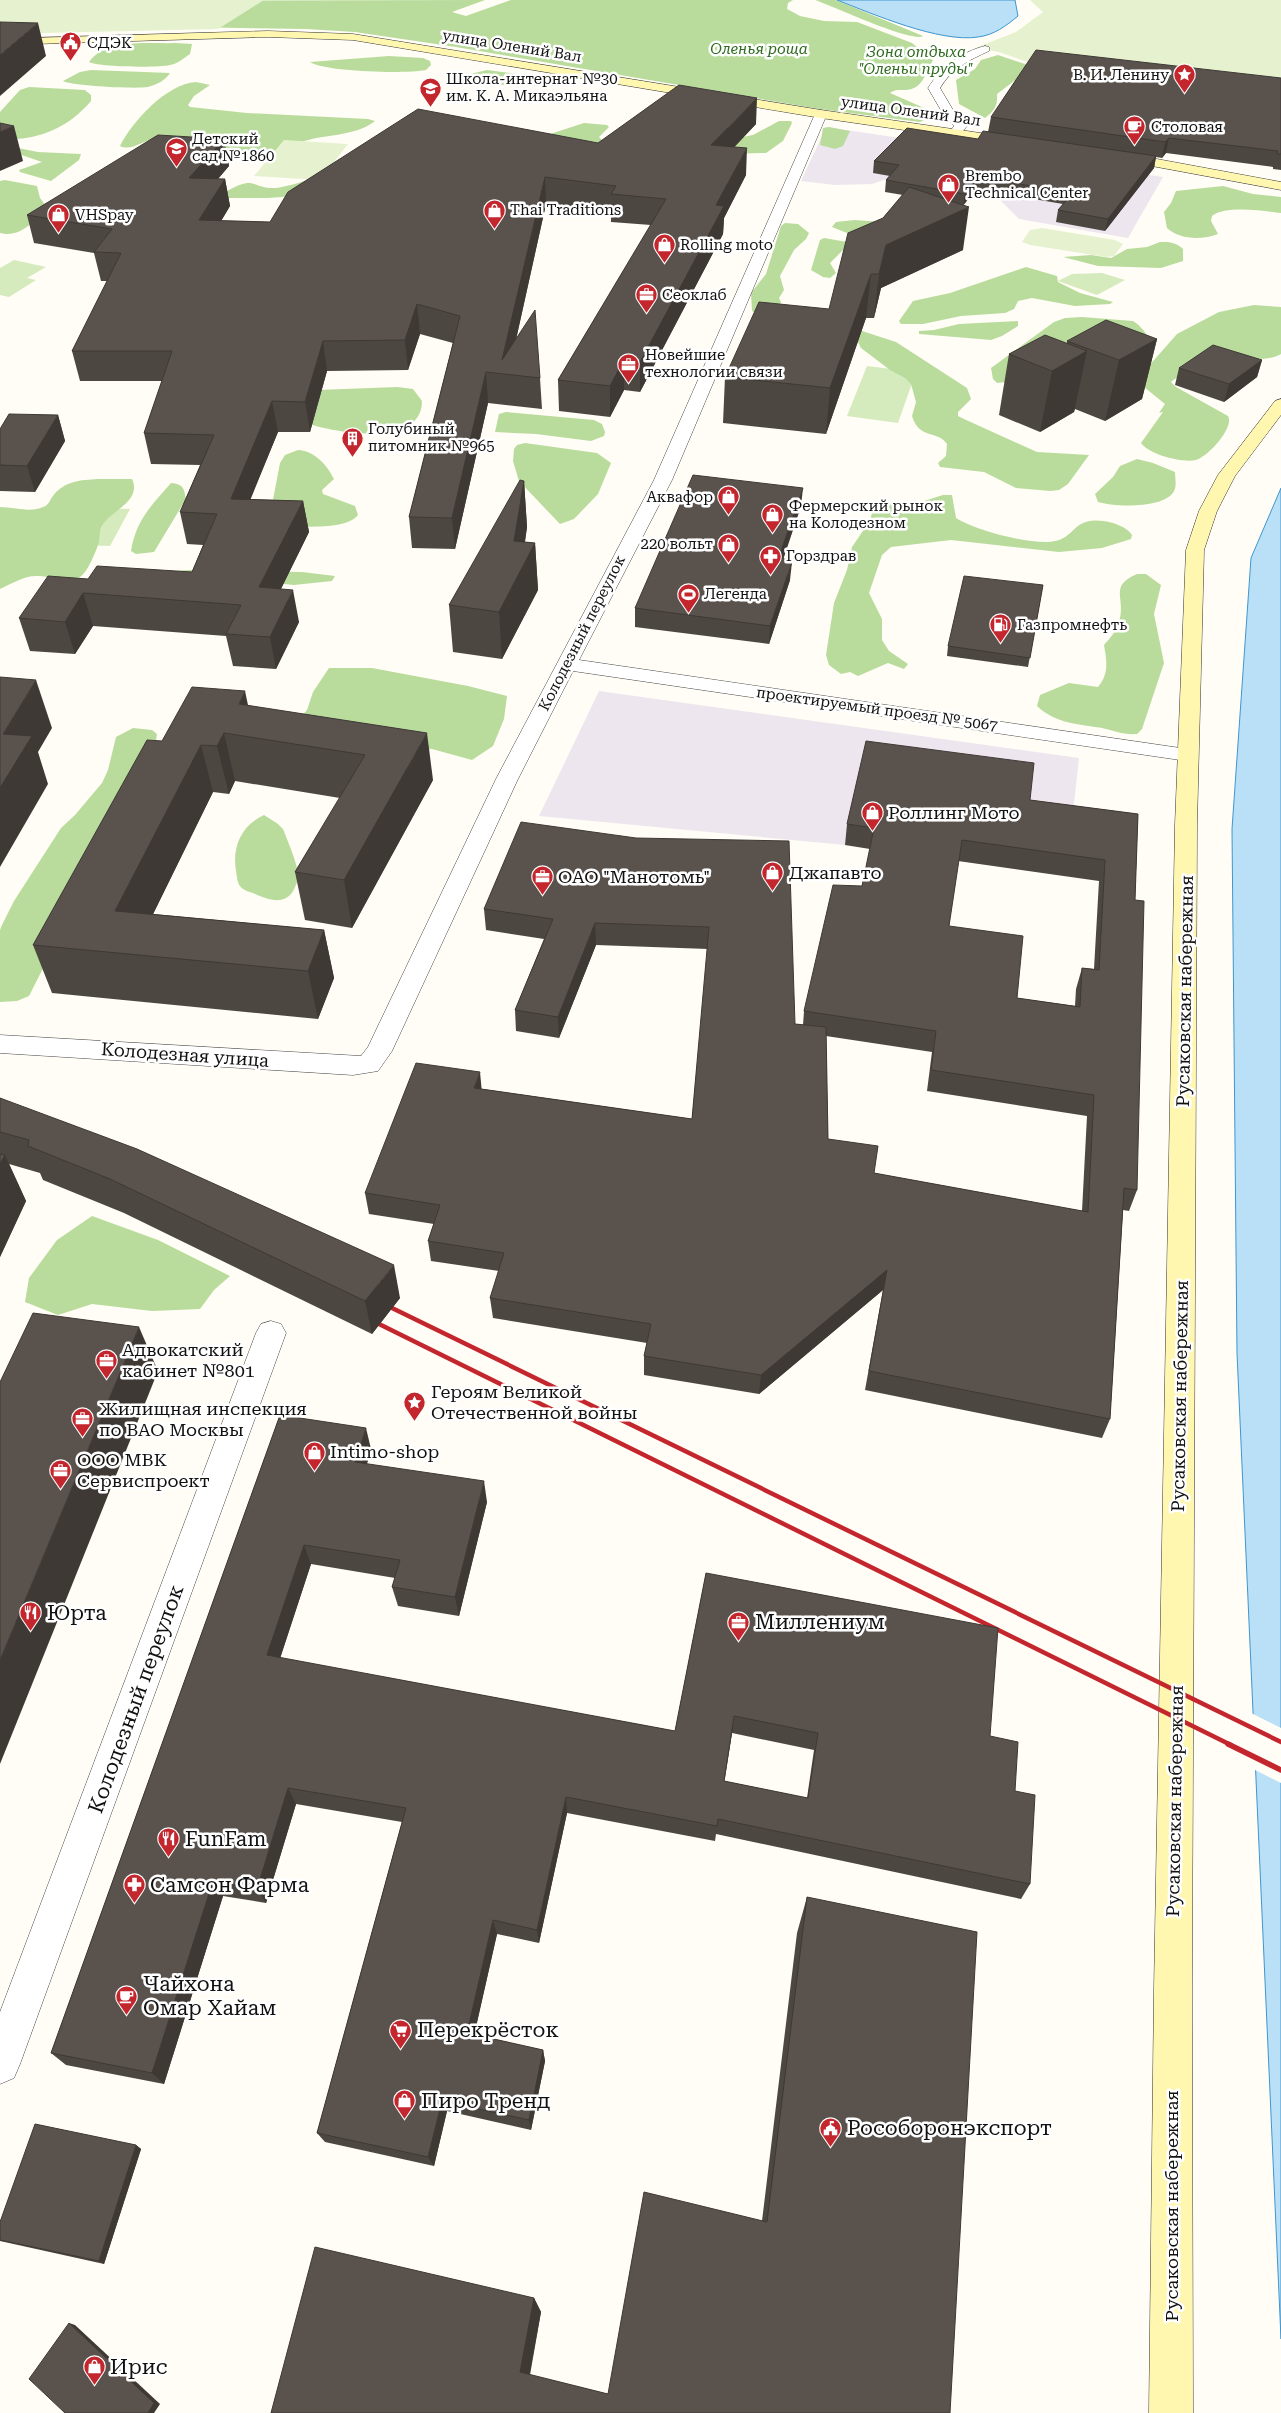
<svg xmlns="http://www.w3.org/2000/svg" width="1281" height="2413" viewBox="0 0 1281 2413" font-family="'Roboto Serif',serif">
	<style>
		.industrial { fill: #eee6ef }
		.green { fill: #d5ebbd }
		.forest { fill: #b9dc9c }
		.pitch { fill: #e6f2cf }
		.water { fill: #b9e0f7; stroke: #3f96cf }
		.pier { fill: #fffdf5 }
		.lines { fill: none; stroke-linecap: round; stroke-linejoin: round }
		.street-casing { stroke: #444; stroke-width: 1 }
		.secondary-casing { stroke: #333; stroke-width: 1 }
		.street { fill: #fff; fill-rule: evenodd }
		.secondary { fill: #fff6b0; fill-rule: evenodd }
		.rail-far1 { stroke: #c4262e; stroke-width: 4.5 }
		.rail { stroke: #c4262e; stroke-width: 5.5 }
		.wall { fill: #4d4742; fill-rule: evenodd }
		.shaded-wall { fill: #3f3936 }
		.building { fill: #5a524d; stroke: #3f3936; fill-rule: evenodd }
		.labels { text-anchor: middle; stroke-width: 5; stroke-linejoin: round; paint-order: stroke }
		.far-poi-label { font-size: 15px; fill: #111; stroke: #fff; text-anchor: start }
		.far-street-label { font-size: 15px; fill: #111; stroke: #fff }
		.far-park-label { font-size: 15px; font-style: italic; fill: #2f6b1f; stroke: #fff }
		.poi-label { font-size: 18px; fill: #111; stroke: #fff; text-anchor: start }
		.street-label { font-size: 18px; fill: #111; stroke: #fff }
		.near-poi-label { font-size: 21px; fill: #111; stroke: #fff; text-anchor: start }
		.near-street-label { font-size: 21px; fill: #111; stroke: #fff }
	</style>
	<rect width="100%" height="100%" fill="#fffdf5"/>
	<!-- industrial -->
	<g class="industrial">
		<path d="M826,127l337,50 -35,61 -109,-19 -40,-40 -65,-9 -42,14 -37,1 -34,-4z"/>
		<path d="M599,691l480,67 -13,118 -221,-31 -306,-29z"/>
	</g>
	<!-- green -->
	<g class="green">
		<path d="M14,260l32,7 -19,11 9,2 -27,17 -9,-2v-27z"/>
		<path d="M1102,273l23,7 -28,15 -39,-14 14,-7z"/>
		<path d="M867,366l49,6 -18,51 -51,-7z"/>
		<path d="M72,507l58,2 -20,37 -60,-2z"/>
	</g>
	<!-- forest -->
	<g class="forest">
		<path d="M485,0l-33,12 14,4 45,-16h282l-5,3 -1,6 13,7 24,5 33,1 55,21 21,17c-7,13 -11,30 -28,30 -6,0 -10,-1 -15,3l41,18 -2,7 -9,4 -101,-13 -363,-62 -101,-15 -49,-3 -123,-2 -183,-26z"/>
		<path d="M815,0h21l87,36c-11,7 -90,-30 -108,-36z"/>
		<path d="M176,43l16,1 -2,10c-6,4 -13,10 -20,11 -11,3 -73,2 -81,-3 17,-24 61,-18 87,-19z"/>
		<path d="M998,55l30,10 -6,5v5l-25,19c1,12 -3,17 -12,24l-26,-14 -3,-24 19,-11 6,-9z"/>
		<path d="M389,56l34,2 7,3 1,4 -5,5c-21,4 -100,2 -116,-8z"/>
		<path d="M91,70l79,3c-4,7 -14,12 -22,14 -12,2 -76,-1 -85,-6l17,-9z"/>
		<path d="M487,70l55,7 13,6c-15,6 -77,3 -89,-8z"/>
		<path d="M196,82l14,3 -16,11 -6,9 2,2 57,6 121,6 7,2c-22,17 -52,12 -76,22 -13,5 -28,18 -42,17 -35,-3 -67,-20 -101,-21 -12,0 -24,13 -36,7 12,-24 46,-62 76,-64z"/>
		<path d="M29,87l56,3 6,5v6c-24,28 -54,40 -91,38v-27l20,-22z"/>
		<path d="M779,121h12l1,2 -9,18 -17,12 -50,1 16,-15 21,-4z"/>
		<path d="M584,123l23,2 2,2 -10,10 10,10 -68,-10z"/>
		<path d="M829,127l21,4 -7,15 -8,3 -15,-4 3,-17z"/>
		<path d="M13,147l25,5 43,2 -2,6 -28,21 -31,-9 -1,-2 23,-8 -29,-10z"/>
		<path d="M5,180l32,6 3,12 6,8c-11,15 -25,32 -46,27v-52z"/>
		<path d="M310,180l-15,16 -27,2h-42l1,-7c29,-16 23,-3 48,-3 12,-1 24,-6 35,-8z"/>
		<path d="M1223,186l30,8 28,3v16c-17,-2 -55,-8 -69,3l-1,5 7,13c-16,6 -38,6 -51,-6l-3,-16 7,-9 5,-12z"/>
		<path d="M855,220l41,3 -39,14 -25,-10 4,-5z"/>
		<path d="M785,223l13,1 11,9 -3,6 -12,11 -14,26 4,14 -5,8 2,4 -3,10 -18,3 -8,-4 -1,-18 15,-19 15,-48z"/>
		<path d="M824,238l23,4 -2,6 -15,15 6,10 -6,5 -7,-1 -12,-7 9,-30z"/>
		<path d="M1160,242c9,0 16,0 23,7v12l-22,7 -63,-2 -35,-9 28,-2 20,3 16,-9 20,-2z"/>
		<path d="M1026,267l31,9 1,6 22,11 33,9 -3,2 -35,2 -43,-8 -14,3 -4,8 -9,4 -44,3 -38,8h-22l-2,-3 14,-20 37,-8z"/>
		<path d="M1254,305l27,2v47c-13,8 -36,4 -51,5 -15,0 -47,13 -59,23l5,5 52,29c7,11 -20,41 -32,44 -14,3 -46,-5 -55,-17l22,-31 -4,1 6,-9 -21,-17 3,-19 30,-34 42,-22z"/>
		<path d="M1082,317l51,4c9,5 25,25 18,35l-145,26 -9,1 -4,-4 -2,-11 63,-46 11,-4z"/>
		<path d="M1018,321v5l-16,10 -11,4 -72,-6v-3l15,-1 25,-6z"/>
		<path d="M859,330l37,12 71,46 4,11 -13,13v4l6,3 73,33 52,3 -21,29 -9,6 -9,1 -34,-3 -32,-16 -44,-5 -2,-4 8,-7 1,-12c-9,-14 -28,-4 -35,-28l4,-14 -5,-18 -6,-6 -15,-8 -29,-22 -3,-6z"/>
		<path d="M398,387l15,2 9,12c0,47 -85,32 -113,23l7,-34z"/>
		<path d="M506,412l88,8 8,4 3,8 -1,4 -13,5 -55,-7 -41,-2 4,-18z"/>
		<path d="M525,443l72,10 14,10 -13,31 -24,25 -14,5 -41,-43 -6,-20 1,-12 3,-4z"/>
		<path d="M298,450c17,1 29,15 36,29l-12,11 1,4 32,12 3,9c-10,13 -40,11 -56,12l-30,-22 8,-42 5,-8z"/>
		<path d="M1137,459l16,4 22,9c0,6 2,14 -1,19 -9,18 -60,16 -76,11l-3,-8 18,-17 7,-11z"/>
		<path d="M98,479h34c10,21 -19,31 -29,45 -4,5 -3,12 -4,18 -3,9 -12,33 -21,36 -14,6 -28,-3 -42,-2 -12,0 -25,8 -36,13v-82c14,0 30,6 43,0 6,-2 6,-6 10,-11 11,-15 28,-16 45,-17z"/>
		<path d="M171,483c12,1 13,5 15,16l-32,53 -18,2 -5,-3c5,-31 20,-45 40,-68z"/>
		<path d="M943,495h9l4,23c19,12 68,25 92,24 31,-1 21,-30 65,-19 8,3 14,5 19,12l-1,4 -29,9 -43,4 -108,-12 -60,7 -9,8 -13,38 13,26v21l7,11 19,13 -4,5 -16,-6 -30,13 -8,-4 -9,2 -12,-9 -3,-10 8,-52 13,-33 5,-23 17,-25 6,-17 49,-4z"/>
		<path d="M189,570l113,2 33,4 -3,5 -38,4 -133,-13z"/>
		<path d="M1137,574h9l15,11 -7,29 10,49 -22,66 -5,5c-14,1 -22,-3 -35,-6 -23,-4 -46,-4 -65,-22l3,-11 29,-12 29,4c11,-13 9,-25 6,-42 8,-9 13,-15 16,-27 5,-21 -11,-32 17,-44z"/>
		<path d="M329,668h43l96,18 39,10 -3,23 -11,27 -21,14 -40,-11 -63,-4 -77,-18 15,-17 6,-18z"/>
		<path d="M133,728l19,2 5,4 -2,13 -126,249 -12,5 -17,1v-72l2,-5 12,-24 47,-73 14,-13 27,-32 6,-13 8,-33z"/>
		<path d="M264,815l14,9 5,5c5,13 13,31 15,44 1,4 -1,10 -3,14 -8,20 -27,13 -42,6 -4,-1 -10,-3 -13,-7 -3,-4 -3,-10 -4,-15 -4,-24 5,-45 28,-56z"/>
		<path d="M92,1216l66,24 72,36 -16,14 -14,19 -48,2 -60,-7 -34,11 -33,-13 4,-24 28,-38z"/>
	</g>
	<!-- pitch -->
	<g class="pitch">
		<path d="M0,0h264l-46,29 -218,5z"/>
		<path d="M1030,0h251v93l-248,-29 -34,-12 -24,-4 41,-16 27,-20z"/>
		<path d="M284,140l64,4 -28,36 -66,-4z"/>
		<path d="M1042,228l73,12 8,4 -9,12 -8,1 -76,-12 -8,-3 8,-12z"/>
	</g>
	<!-- water -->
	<g class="water">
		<path d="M837,0h178l3,16c-12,10 -24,19 -40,21 -38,6 -105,-23 -141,-37z"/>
		<path d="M1281,488v1851l-44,-986 -5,-524 19,-271z"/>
	</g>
	<!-- pier -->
	<path class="pier" d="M1251,1713l30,15v55l-28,-14z"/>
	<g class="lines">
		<defs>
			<g id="street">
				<path d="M985,46l4,1v4c-20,9 -38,18 -49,37l13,22 14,16 -8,10h-8l-2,-3 5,-7 -12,-14 -14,-24c13,-21 33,-36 57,-42z"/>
				<path d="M821,110l6,4 -155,366 -93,180 608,89 8,1 3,5 -3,5 -8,1 -614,-90 -55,108 -126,272 -14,20 -25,4 -353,-22v-18l361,21 7,-9 128,-268 158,-299 161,-366z"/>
				<path d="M271,1321l10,3 5,9 -266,731 -6,14 -14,6v-72l256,-679 5,-9z"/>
			</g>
			<g id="secondary">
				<path d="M268,31l85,3 468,76 194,28 6,4 -6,4 -194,-28 -468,-78 -85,-3 -268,8v-6z"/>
				<path d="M1119,152l162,30v8l-167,-31 -1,-3 1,-3z"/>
				<path d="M1281,399v16l-46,61 -18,35 -13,39 -7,275 -5,1165 1,423h-44l5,-423 21,-1165 11,-275 13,-39 19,-36 57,-74z"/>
			</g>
		</defs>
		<!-- street casing -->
		<use href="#street" class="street-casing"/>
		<!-- secondary casing -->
		<use href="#secondary" class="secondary-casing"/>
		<!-- street -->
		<use href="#street" class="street"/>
		<!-- secondary -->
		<use href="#secondary" class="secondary"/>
		<!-- rail-far1 -->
		<g class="rail-far1">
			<path d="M392,1308l889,434"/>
			<path d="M379,1324l852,421"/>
		</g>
		<!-- rail -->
		<path class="rail" d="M1228,1744l53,26"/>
	</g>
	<!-- wall -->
	<g class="wall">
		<path d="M1281,78v92l-8,-1v-2l-107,-14 -4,5 -6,-1 -2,11 -49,63 -49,-9 2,-12 5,-6 -87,-15 -13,16v45l-82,38 -7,30h-8l-40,116 -103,-11 2,-46 104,-68 54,-91 20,-23 -18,-3 1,-12 4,-4 -17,-3 1,-12 104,-22 10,-7 3,-15z"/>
		<path d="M756,124l-22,23 12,28 -22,43 -1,16 -83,158 -16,-2 -14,27 -51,-6 -1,-31 93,-155 -40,-3v-9l-65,-9 -30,136 24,38 2,31 -54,-6 -33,146 -43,-1 -3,-31 44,-174 -33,-9 -12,36 -81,1 -17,61h-32l-28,67 53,2 6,31 -28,57 18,33 -23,47 -43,-3 -7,-30 -133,-10 -18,28 -45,-3 -11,-33 69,-39 104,-7 11,-27 -16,-1 -7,-32 20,-47 -49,-1 -7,-31 18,-52h-82l-8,-30 35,-70h-6l-7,-28 -60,-10 -7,-28 197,-76 5,27 -11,13h7l5,27 -9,15 49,1 328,-79z"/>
		<path d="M1157,339l-15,60 -37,22 -30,-12 -1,3 -34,20 -41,-17 10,-61 58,-10v-3z"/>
		<path d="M1262,360l-5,17 -33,25 -49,-17 4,-17z"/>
		<path d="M58,415l7,26 -30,51 -35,-1v-62z"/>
		<path d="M524,481l3,46 -2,15 10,1 3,47 -36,69 -49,-7 -4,-47z"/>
		<path d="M801,506l-18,52 7,22 -21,64 -134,-17v-19z"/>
		<path d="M1043,585l-15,82 -81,-11 1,-10z"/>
		<path d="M248,705l185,75 -81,148 -47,-8 -10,-48 45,-74 -105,-17 -6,13 -16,-2 -60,122 171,16 10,48 -16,41 -266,-26 -19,-48 129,-204z"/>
		<path d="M1030,800l108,14 -3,86 2,290 -8,21 -6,-1 -13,209 -8,19 -237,-48 18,-100 -124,104 -115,-19v-19l3,-13 -154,-25 -3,-20 9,-27 -68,-10 -3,-20 6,-17 -65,-10 -4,-21 117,-104 210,30 16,-170 -112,-4 -37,93 -43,-7 -1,-21 29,-71 -58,-9 -2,-21 152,-71 159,186 8,1 1,-14 58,-125 8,-37 -25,-4 2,-21zM958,861l141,20 -5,88 -12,-1 -6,21 -1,17 -58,-8 -68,-72zM826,1036l106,16 -5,39 160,25 -5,95 -208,-38 -46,-34z"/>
		<path d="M0,1098l400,200 -28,36 -248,-121 -81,-33 -3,-7 -31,-9 17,37 -26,56z"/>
		<path d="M280,1415l91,34 -4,15 120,38 -28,114 -61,-10 -6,-19 3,-9 -84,-14 -31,94 395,73 31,-158 284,163 25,55 15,93 -9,15 -305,-65 -1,7 -148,-28 -28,130 -42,-9 -23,101 69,15 2,11 -14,69 -84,-19 -13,55 -109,-24 -8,-9 85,-311 -106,-18 -30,99 -43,-7 -59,188 -98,-19 -15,-12zM732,1733l82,17 -7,48 -83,-17z"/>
		<path d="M807,1897l143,516h-679l263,-115 7,14 -11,63 78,19 154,-173 35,-288z"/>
		<path d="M136,2145l5,4 -37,115 -104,-23v-19z"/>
	</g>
	<!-- shaded-wall -->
	<g class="shaded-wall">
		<path d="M38,23l8,33 -46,40v-41z"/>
		<path d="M757,98l-1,26 -45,48v-27z"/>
		<path d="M14,126l9,35 -23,10v-39z"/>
		<path d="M1169,138l-3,15 -4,5 3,-16z"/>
		<path d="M224,139l5,27 -34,39 -6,-27z"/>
		<path d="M747,148l-1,27 -22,43 -1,16 -83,158v-30l76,-157z"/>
		<path d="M1156,156l-2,12 -49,63 3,-12z"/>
		<path d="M545,177l1,27 -38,171 -6,-15z"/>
		<path d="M978,177l-2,12 -13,17 2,-12z"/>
		<path d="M225,179l5,27 -25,42 -6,-28z"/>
		<path d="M969,207l-6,43 -82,38 -7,30 5,-44 7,-29z"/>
		<path d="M871,274l-5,44 -40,116 4,-46z"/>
		<path d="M417,304l3,30 -12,36 -3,-30z"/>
		<path d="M1157,339l-15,60 -37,22 14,-61z"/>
		<path d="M323,341l4,30 -17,61 -5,-30z"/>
		<path d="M1087,351l-13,61 -34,20 12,-61z"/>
		<path d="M624,360v30l-14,27v-31z"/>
		<path d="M1262,360l-5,17 -33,25 5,-18z"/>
		<path d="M486,372l2,31 -33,146 -3,-31z"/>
		<path d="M272,401l6,31 -40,98 -7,-31z"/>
		<path d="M58,415l7,26 -30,51 -8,-26z"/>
		<path d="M524,481l3,46 -7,46 15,-30 3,47 -36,69 -3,-47 15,-71z"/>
		<path d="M803,488l-2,18 -23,69 1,-18z"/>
		<path d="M303,501l6,31 -43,87 -7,-32z"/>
		<path d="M792,562l-2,18 -21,64 1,-18z"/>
		<path d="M293,590l6,32 -23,47 -6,-32z"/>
		<path d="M83,593l10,33 -18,28 -10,-32z"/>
		<path d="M36,680l16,48 -14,24 10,32 -48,83v-79l3,-54z"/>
		<path d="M245,691l10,47 -16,-34z"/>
		<path d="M224,733l11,48 -6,13 -12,-48z"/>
		<path d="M427,733l6,47 -81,148 -8,-48z"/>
		<path d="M201,745l12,47 -80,163 -18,-44z"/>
		<path d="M595,923l1,22 -37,93 -1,-21z"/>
		<path d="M324,930l10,48 -16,41 -10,-48z"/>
		<path d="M480,1072l2,21 -8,-5z"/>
		<path d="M5,1155l21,46 -26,56v-93z"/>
		<path d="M394,1265l6,33 -28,36 -7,-33z"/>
		<path d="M887,1270l-4,20 -124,104 2,-19z"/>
		<path d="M139,1327l19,44 -158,393v-104z"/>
		<path d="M366,1428l5,21 -10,34 -6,-21z"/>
		<path d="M484,1481l3,21 -28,114 -4,-19z"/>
		<path d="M304,1545l7,19 -36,110 -8,-19z"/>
		<path d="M734,1716l-2,17 -10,64 2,-16z"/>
		<path d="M288,1788l8,16 -30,99 -9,-14z"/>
		<path d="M566,1797l1,16 -28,130 -2,-13z"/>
		<path d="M213,1881l10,15 -59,188 -12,-11z"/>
		<path d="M493,1920l4,14 -25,111 -5,-12z"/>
		<path d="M543,2050l2,11 -14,69 -2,-10z"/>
		<path d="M442,2101l5,10 -13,55 -6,-9z"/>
		<path d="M136,2145l5,4 -37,115 -5,-3z"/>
		<path d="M534,2298l7,14 -13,70 -8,-10z"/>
		<path d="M69,2323l6,2 85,79 -6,9h-6z"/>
	</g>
	<!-- building -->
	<g class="building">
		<path d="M0,22l38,1 -38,32z"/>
		<path d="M1036,50l245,28v76h-4l1,-3 -109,-13 -4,4 -174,-25z"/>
		<path d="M679,85l78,13 -46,47 36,3 -31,57 8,1 -84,156 -16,-2 -14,26 -52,-6 108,-181 -55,-5 5,-8 -71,-9 -43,183 33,-50 5,68 -54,-6 -34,146 -43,-1 51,-201 -43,-12 -12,36 -82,1 -18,61 -33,-1 -41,98 72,2 -44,86 34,3 -23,47 -44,-3 15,-29 -158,-12 -18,29 -46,-4 29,-42 40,3 9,-13 95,6 25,-58 -37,-2 34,-77 -70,-2 28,-82h-100l49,-98 -27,-1 18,-23 -85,-14 131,-80 66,4 -35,39 36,1 -26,41 71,2 18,-30 130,-83 180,34z"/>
		<path d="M0,123l14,3 -14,6z"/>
		<path d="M907,128l71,11 5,-8 173,25 -48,63 -50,-9 15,-17 -95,-16 -13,17 -79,-14 13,-15 -25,-4z"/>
		<path d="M909,187l60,20 -83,38 -7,29h-8l-41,114 -105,-11 34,-75 70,7 19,-76 35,-15z"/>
		<path d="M1106,320l51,19 -38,21 -52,-19z"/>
		<path d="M1045,335l42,16 -35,20 -43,-17z"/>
		<path d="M1213,345l49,15 -33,24 -50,-16z"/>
		<path d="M9,414l49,1 -31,51 -27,-1v-36z"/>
		<path d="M693,475l110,13 -24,69 13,5 -22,64 -135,-18z"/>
		<path d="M520,480l4,1 -10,60 21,2 -36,69 -50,-7z"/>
		<path d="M964,576l79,9 -13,73 -82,-12z"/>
		<path d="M0,677l36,3 -33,54 29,2 -32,52z"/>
		<path d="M192,687l53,4 -6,13 188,29 -83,147 -49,-8 70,-117 -141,-22 -7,13 -16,-1 -86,166 209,19 -16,41 -275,-26 114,-205 15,1z"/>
		<path d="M866,741l168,22 -4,37 108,14 -3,86 9,1 -7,289 -13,-2 -14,231 -241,-48 18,-101 -126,105 -117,-19 7,-32 -161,-26 14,-45 -76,-12 12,-36 -75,-12 51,-130 64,9 -6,16 218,31 17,-192 -114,-4 -37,94 -43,-7 38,-91 -69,-10 37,-87 115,16 153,3 6,183 31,3 2,112 50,7 -4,27 214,39 6,-117 -163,-25 5,-39 -132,-20 29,-126 29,1 12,-58 -27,-4zM962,840l143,20 -6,110 -17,-2 -2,39 -63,-9 6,-62 -74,-10z"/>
		<path d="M0,1098l137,51 257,116 -29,36 -255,-122 -82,-33 1,-6 -29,-8z"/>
		<path d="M0,1154l5,1 -5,9z"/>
		<path d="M33,1313l106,14 -139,333v-278z"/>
		<path d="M280,1415l86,13 -11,34 129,19 -29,116 -63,-10 8,-27 -96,-15 -37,110 408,76 31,-158 292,55 -8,108 28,6 -3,49 20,4 -5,89 -312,-65 -1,7 -151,-29 -29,133 -44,-10 -26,113 76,17 -14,70 -87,-19 -14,56 -111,-24 89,-325 -118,-20 -31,101 -44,-8 -61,192 -101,-20zM734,1716l84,17 -10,65 -84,-17z"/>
		<path d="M807,1897l170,35 -27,481h-679l44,-166 219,51 -14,74 88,22 36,-202 123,30z"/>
		<path d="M35,2124l101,21 -37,116 -99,-21v-18z"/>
		<path d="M69,2323l85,80 -6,10h-83l-36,-34z"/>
	</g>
	<!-- icons -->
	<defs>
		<symbol id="civic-pin" viewBox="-11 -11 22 30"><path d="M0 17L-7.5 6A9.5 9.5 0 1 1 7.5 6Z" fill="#c4262e" stroke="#fff"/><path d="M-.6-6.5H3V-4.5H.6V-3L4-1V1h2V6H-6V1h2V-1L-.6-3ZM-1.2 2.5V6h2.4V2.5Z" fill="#fff"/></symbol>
		<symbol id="sight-pin" viewBox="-11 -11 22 30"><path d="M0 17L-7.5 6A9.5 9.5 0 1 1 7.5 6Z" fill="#c4262e" stroke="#fff"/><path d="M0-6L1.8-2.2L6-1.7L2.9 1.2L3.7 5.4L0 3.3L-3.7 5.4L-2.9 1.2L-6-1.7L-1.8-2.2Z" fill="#fff"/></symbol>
		<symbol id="school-pin" viewBox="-11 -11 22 30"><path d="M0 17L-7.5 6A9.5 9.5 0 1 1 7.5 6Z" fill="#c4262e" stroke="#fff"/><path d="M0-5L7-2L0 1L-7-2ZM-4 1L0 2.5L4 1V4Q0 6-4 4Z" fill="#fff"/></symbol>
		<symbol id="cafe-pin" viewBox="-11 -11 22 30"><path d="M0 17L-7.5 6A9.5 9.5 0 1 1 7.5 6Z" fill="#c4262e" stroke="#fff"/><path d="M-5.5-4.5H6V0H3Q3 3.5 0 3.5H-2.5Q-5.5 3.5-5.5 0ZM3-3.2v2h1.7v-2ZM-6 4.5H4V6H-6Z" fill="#fff"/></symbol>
		<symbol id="shop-pin" viewBox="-11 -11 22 30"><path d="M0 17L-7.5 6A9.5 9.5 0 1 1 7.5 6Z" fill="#c4262e" stroke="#fff"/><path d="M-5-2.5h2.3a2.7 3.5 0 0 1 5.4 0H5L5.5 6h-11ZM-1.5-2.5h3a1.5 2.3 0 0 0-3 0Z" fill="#fff"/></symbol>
		<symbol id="office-pin" viewBox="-11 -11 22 30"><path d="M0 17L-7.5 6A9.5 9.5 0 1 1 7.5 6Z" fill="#c4262e" stroke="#fff"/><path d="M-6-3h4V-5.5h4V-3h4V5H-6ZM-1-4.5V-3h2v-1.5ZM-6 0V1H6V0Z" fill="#fff"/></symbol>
		<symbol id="building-pin" viewBox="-11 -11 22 30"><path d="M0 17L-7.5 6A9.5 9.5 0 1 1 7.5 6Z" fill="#c4262e" stroke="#fff"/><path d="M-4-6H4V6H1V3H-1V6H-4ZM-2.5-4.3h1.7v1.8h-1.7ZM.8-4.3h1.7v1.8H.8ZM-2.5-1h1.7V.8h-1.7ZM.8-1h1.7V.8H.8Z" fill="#fff"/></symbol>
		<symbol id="pharmacy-pin" viewBox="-11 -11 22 30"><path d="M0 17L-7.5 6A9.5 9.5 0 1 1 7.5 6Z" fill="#c4262e" stroke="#fff"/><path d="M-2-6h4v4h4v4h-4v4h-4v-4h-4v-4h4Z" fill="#fff"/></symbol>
		<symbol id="stadium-pin" viewBox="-11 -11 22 30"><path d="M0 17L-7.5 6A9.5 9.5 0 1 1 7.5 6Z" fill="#c4262e" stroke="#fff"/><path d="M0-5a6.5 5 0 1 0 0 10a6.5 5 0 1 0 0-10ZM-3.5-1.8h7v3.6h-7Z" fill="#fff"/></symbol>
		<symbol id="fuel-pin" viewBox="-11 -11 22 30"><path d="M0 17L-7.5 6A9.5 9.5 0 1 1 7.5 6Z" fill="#c4262e" stroke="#fff"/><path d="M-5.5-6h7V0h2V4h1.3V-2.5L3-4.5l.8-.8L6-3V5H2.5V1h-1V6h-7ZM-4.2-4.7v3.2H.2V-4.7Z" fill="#fff"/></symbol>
		<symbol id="restaurant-pin" viewBox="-11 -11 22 30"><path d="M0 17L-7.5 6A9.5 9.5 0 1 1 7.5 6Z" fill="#c4262e" stroke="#fff"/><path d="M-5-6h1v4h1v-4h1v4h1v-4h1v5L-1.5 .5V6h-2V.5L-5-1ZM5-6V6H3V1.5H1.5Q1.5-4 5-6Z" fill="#fff"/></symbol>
		<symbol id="supermarket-pin" viewBox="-11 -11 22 30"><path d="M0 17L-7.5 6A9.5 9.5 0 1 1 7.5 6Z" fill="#c4262e" stroke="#fff"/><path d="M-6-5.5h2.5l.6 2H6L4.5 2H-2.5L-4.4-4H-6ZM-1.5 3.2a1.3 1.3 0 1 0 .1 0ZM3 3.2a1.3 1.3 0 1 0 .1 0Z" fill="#fff"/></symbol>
	</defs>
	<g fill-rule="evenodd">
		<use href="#civic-pin" x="58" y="30" width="25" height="34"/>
		<use href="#sight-pin" x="1172" y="62" width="25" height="34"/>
		<use href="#school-pin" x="418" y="76" width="25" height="34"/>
		<use href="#cafe-pin" x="1122" y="114" width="25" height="34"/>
		<use href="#school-pin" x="164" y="136" width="25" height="34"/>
		<use href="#shop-pin" x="936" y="172" width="25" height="34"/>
		<use href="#shop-pin" x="482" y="198" width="25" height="34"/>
		<use href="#shop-pin" x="46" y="202" width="25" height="34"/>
		<use href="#shop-pin" x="652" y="232" width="25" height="34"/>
		<use href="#office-pin" x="634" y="282" width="25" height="34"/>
		<use href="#office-pin" x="616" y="352" width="25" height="34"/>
		<use href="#building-pin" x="340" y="426" width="25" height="34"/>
		<use href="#shop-pin" x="716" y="484" width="25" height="34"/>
		<use href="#shop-pin" x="760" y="502" width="25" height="34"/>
		<use href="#shop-pin" x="716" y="532" width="25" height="34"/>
		<use href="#pharmacy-pin" x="758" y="544" width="25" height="34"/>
		<use href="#stadium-pin" x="676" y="582" width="25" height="34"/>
		<use href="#fuel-pin" x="988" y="612" width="25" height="34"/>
		<use href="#shop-pin" x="860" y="800" width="25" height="34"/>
		<use href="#shop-pin" x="760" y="860" width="25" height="34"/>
		<use href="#office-pin" x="530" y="864" width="25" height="34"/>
		<use href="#office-pin" x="94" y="1348" width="25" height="34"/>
		<use href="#sight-pin" x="402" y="1390" width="25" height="34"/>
		<use href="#office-pin" x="70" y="1406" width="25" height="34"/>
		<use href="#shop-pin" x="302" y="1440" width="25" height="34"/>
		<use href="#office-pin" x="48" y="1458" width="25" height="34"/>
		<use href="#restaurant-pin" x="18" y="1600" width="25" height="34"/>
		<use href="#office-pin" x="726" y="1610" width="25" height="34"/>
		<use href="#restaurant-pin" x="156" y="1826" width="25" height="34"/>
		<use href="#pharmacy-pin" x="122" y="1872" width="25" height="34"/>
		<use href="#cafe-pin" x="114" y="1984" width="25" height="34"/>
		<use href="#supermarket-pin" x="388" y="2018" width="25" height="34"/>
		<use href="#shop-pin" x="392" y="2088" width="25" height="34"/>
		<use href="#civic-pin" x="818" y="2116" width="25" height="34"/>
		<use href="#shop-pin" x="82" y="2354" width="25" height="34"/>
	</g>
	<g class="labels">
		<!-- far-poi labels -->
		<g class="far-poi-label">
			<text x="87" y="48">СДЭК</text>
			<text x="1169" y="80" text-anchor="end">В. И. Ленину</text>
			<text x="446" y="84">Школа-интернат №30<tspan x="446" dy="17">им. К. А. Микаэльяна</tspan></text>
			<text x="1151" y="132">Столовая</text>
			<text x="192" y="144">Детский<tspan x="192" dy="17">сад №1860</tspan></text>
			<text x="965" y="181">Brembo<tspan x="965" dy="17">Technical Center</tspan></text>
			<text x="510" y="215">Thai Traditions</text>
			<text x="75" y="220">VHSpay</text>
			<text x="680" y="250">Rolling moto</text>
			<text x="662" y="300">Сеоклаб</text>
			<text x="645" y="360">Новейшие<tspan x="645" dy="17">технологии связи</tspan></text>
			<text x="368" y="434">Голубиный<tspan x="368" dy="17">питомник №965</tspan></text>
			<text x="713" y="502" text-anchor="end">Аквафор</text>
			<text x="789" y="511">Фермерский рынок<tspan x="789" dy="17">на Колодезном</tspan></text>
			<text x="713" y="549" text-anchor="end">220 вольт</text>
			<text x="786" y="561">Горздрав</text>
			<text x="704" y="599">Легенда</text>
			<text x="1017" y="630">Газпромнефть</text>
		</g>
		<!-- far-street labels -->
		<g class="far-street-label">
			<text transform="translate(512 46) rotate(9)" y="5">улица Олений Вал</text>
			<text transform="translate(911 111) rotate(8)" y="5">улица Олений Вал</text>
			<text transform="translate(582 633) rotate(-63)" y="5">Колодезный переулок</text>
			<text transform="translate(877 709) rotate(8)" y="5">проектируемый проезд № 5067</text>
		</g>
		<!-- far-park labels -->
		<g class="far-park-label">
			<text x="759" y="54">Оленья роща</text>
			<text x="916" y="57">Зона отдыха<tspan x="916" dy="17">"Оленьи пруды"</tspan></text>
		</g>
		<!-- poi labels -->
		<g class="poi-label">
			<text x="888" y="819">Роллинг Мото</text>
			<text x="789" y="879">Джапавто</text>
			<text x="558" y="883">ОАО "Манотомь"</text>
			<text x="122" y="1356">Адвокатский<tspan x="122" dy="21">кабинет №801</tspan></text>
			<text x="431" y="1398">Героям Великой<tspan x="431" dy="21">Отечественной войны</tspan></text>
			<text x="99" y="1415">Жилищная инспекция<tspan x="99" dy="21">по ВАО Москвы</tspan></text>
			<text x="330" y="1458">Intimo-shop</text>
			<text x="77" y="1466">ООО МВК<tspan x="77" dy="21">Сервиспроект</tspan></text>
		</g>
		<!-- street labels -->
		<g class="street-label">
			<text transform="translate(1185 991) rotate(-89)" y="6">Русаковская набережная</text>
			<text transform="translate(185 1055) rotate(4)" y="6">Колодезная улица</text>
			<text transform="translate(1180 1396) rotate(-89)" y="6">Русаковская набережная</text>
			<text transform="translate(1175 1801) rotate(-89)" y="6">Русаковская набережная</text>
			<text transform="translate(1172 2206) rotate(-90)" y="6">Русаковская набережная</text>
		</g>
		<!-- near-poi labels -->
		<g class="near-poi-label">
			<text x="47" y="1620">Юрта</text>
			<text x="755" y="1629">Миллениум</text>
			<text x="185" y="1846">FunFam</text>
			<text x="150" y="1892">Самсон Фарма</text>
			<text x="143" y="1991">Чайхона<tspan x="143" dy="24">Омар Хайам</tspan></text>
			<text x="417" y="2037">Перекрёсток</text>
			<text x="421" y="2108">Пиро Тренд</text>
			<text x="847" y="2135">Рособоронэкспорт</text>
			<text x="110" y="2374">Ирис</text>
		</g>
		<!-- near-street labels -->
		<g class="near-street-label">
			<text transform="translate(136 1699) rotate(-70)" y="7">Колодезный переулок</text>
		</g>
	</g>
</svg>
